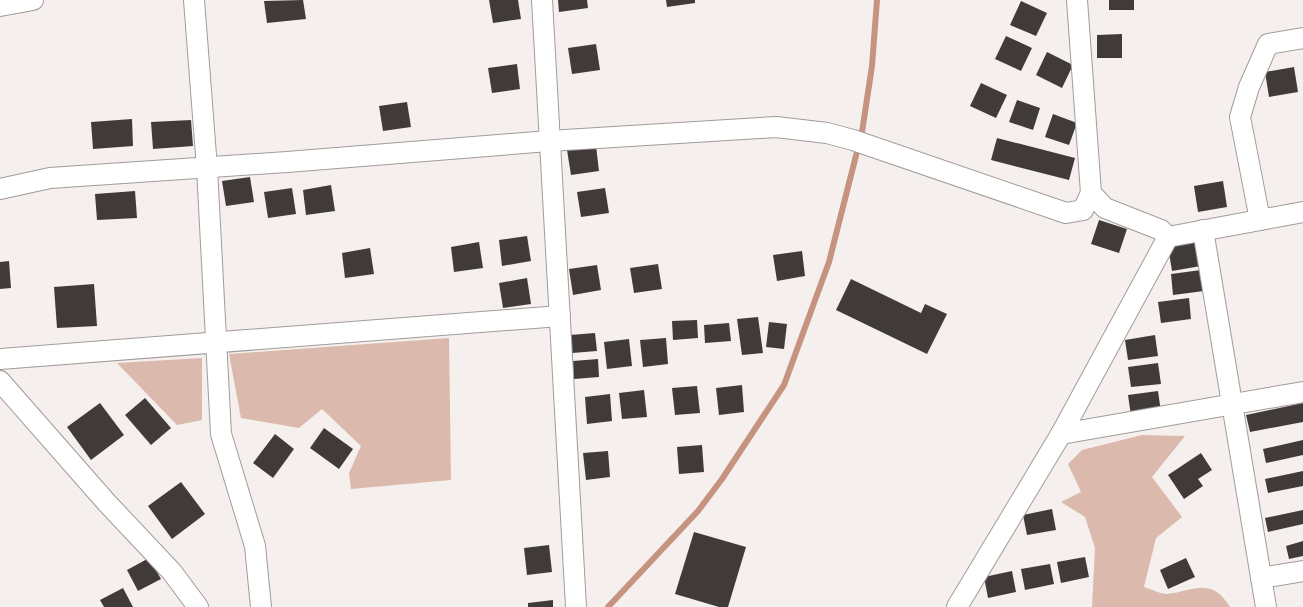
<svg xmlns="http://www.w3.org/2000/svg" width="1303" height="607" viewBox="0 0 1303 607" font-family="'Public Sans',sans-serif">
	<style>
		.green { fill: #dbb9ac }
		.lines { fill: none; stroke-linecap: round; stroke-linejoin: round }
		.stream { stroke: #c5937f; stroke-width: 6 }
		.building { fill: #403b39 }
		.minor-casing { stroke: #a19c99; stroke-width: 22 }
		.minor { stroke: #fff; stroke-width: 20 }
	</style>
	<rect width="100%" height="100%" fill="#f5efed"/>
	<!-- green -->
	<g class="green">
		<path d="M449,338l2,142 -100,9 -2,-16 12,-27 -39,-37 -23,19 -58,-10 -12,-64z"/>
		<path d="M202,358v62l-25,5 -60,-62z"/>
		<path d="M1142,435l43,1 -33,41 30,40 -26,21 -12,49c7,2 16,7 23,7 27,-3 44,-18 63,13h-138l3,-59 -10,-31 -24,-15 20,-10 -13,-28 14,-14z"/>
	</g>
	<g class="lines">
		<!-- stream -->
		<path class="stream" d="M608,607l90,-96 24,-32 62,-94 45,-123 33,-130 10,-66 5,-66"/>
	</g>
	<!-- building -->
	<g class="building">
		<path d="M303,0l3,19 -39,4 -3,-22z"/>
		<path d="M489,0h29l3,19 -28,4z"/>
		<path d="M558,0h29l1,8 -29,4z"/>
		<path d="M666,0h29v3l-28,4z"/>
		<rect x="1109" y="0" width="25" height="10"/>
		<path d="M1021,1l26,12 -11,23 -26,-11z"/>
		<path d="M1122,34v24h-25v-23z"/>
		<path d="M1006,36l26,12 -11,23 -26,-12z"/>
		<path d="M596,44l4,26 -28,4 -4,-26z"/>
		<path d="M1047,52l26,13 -11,23 -26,-13z"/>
		<path d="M517,64l3,25 -28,4 -4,-25z"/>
		<path d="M1294,67l4,25 -29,5 -4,-25z"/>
		<path d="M981,83l26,12 -11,23 -26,-12z"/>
		<path d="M1017,100l23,8 -7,22 -24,-8z"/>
		<path d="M407,102l4,25 -28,4 -4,-25z"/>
		<path d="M1053,114l24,9 -8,22 -24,-8z"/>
		<path d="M132,119l1,27 -40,3 -2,-27z"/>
		<path d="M191,120l2,26 -40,3 -2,-27z"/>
		<path d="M997,138l78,20 -6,22 -78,-20z"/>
		<path d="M596,146l3,25 -28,4 -4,-25z"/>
		<path d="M250,177l4,25 -28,4 -4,-25z"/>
		<path d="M1223,181l4,26 -29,5 -4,-26z"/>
		<path d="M331,185l4,26 -29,4 -3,-25z"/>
		<path d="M292,188l4,26 -28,4 -4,-26z"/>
		<path d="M605,188l4,25 -28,4 -4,-25z"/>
		<path d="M135,191l2,27 -40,2 -2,-26z"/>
		<path d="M1099,220l28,9 -8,24 -28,-9z"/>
		<path d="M527,236l4,25 -29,5 -3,-26z"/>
		<path d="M1197,241l4,25 -29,5 -4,-25z"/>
		<path d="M479,242l4,26 -29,4 -3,-25z"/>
		<path d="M370,248l4,26 -29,4 -3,-25z"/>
		<path d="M802,251l3,25 -28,5 -4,-26z"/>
		<path d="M9,261l2,27 -11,1v-27z"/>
		<path d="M658,264l4,25 -28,4 -4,-25z"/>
		<path d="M597,265l4,25 -28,5 -4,-26z"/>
		<path d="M1201,270l3,21 -31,4 -2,-21z"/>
		<path d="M527,278l4,26 -28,4 -4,-25z"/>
		<path d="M851,279l70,34 4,-9 22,10 -20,40 -91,-44z"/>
		<path d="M94,284l3,42 -40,2 -3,-41z"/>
		<path d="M1189,298l2,21 -30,4 -3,-21z"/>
		<path d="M758,317l5,36 -21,2 -5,-36z"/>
		<path d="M697,320l1,18 -25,2 -1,-19z"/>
		<path d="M769,322l18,2 -3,25 -18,-2z"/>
		<path d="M729,323l2,18 -26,2 -1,-18z"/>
		<path d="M595,333l2,18 -25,2 -2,-18z"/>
		<path d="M1155,335l3,21 -30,4 -3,-20z"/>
		<path d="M666,338l2,26 -25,3 -3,-27z"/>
		<path d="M629,339l3,27 -25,3 -3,-27z"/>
		<path d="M598,359l1,18 -25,2 -1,-18z"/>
		<path d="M1158,363l3,21 -30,3 -3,-20z"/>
		<path d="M742,385l2,27 -25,3 -3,-27z"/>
		<path d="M697,386l3,27 -25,2 -3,-27z"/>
		<path d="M644,390l3,27 -25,2 -3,-26z"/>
		<path d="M1158,391l3,21 -30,4 -3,-21z"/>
		<path d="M610,394l2,27 -25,3 -2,-27z"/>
		<path d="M145,398l26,30 -20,17 -26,-30z"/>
		<path d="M100,403l24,32 -33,25 -24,-33z"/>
		<path d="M1303,403v19l-53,10 -4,-17z"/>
		<path d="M324,428l29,21 -14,20 -29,-21z"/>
		<path d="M275,434l19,15 -21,29 -20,-15z"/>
		<path d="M1303,440v15l-37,8 -3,-14z"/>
		<path d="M702,445l2,27 -25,2 -2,-27z"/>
		<path d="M608,451l2,26 -24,3 -3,-27z"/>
		<path d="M1201,453l11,17 -14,9 5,7 -19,13 -16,-24z"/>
		<path d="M1303,471v15l-35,7 -3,-14z"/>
		<path d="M181,482l24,32 -33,25 -24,-33z"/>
		<path d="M1052,509l4,21 -29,5 -4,-20z"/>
		<path d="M1303,510v14l-35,8 -3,-14z"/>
		<path d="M694,532l52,15 -18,60h-9l-44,-13z"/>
		<path d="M1303,541v15l-14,3 -3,-13z"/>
		<path d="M549,545l3,27 -25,3 -3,-27z"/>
		<path d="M1085,557l4,20 -28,6 -4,-21z"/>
		<path d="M149,558l12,21 -23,12 -11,-21z"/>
		<path d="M1186,558l9,19 -27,12 -8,-19z"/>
		<path d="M1050,564l4,20 -29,6 -4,-21z"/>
		<path d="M1012,571l4,21 -28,6 -4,-21z"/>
		<path d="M123,588l10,19h-29l-4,-7z"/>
		<path d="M553,600v7h-25v-4z"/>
	</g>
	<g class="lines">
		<defs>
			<g id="minor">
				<path d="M194,0l13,168 14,266 34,112 6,61"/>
				<path d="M542,0l34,607"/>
				<path d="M1077,0l14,193 14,15 56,22 7,7"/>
				<path d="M0,6l33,-6"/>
				<path d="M0,189l50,-11 237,-16 262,-21 227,-14 51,6 26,7 213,73 17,-3 8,-17"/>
				<path d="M1260,220l-20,-103 9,-30 19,-43 35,-6"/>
				<path d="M1203,230l63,377"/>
				<path d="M1168,237l135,-25"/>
				<path d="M0,359l560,-43"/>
				<path d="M0,381l107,122 65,69 26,35"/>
				<path d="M1061,434l242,-42"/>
				<path d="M1261,578l42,-7"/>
				<path d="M957,607l104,-173 107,-197"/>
			</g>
		</defs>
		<!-- minor casing -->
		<use href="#minor" class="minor-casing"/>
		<!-- minor -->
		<use href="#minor" class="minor"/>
	</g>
</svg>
